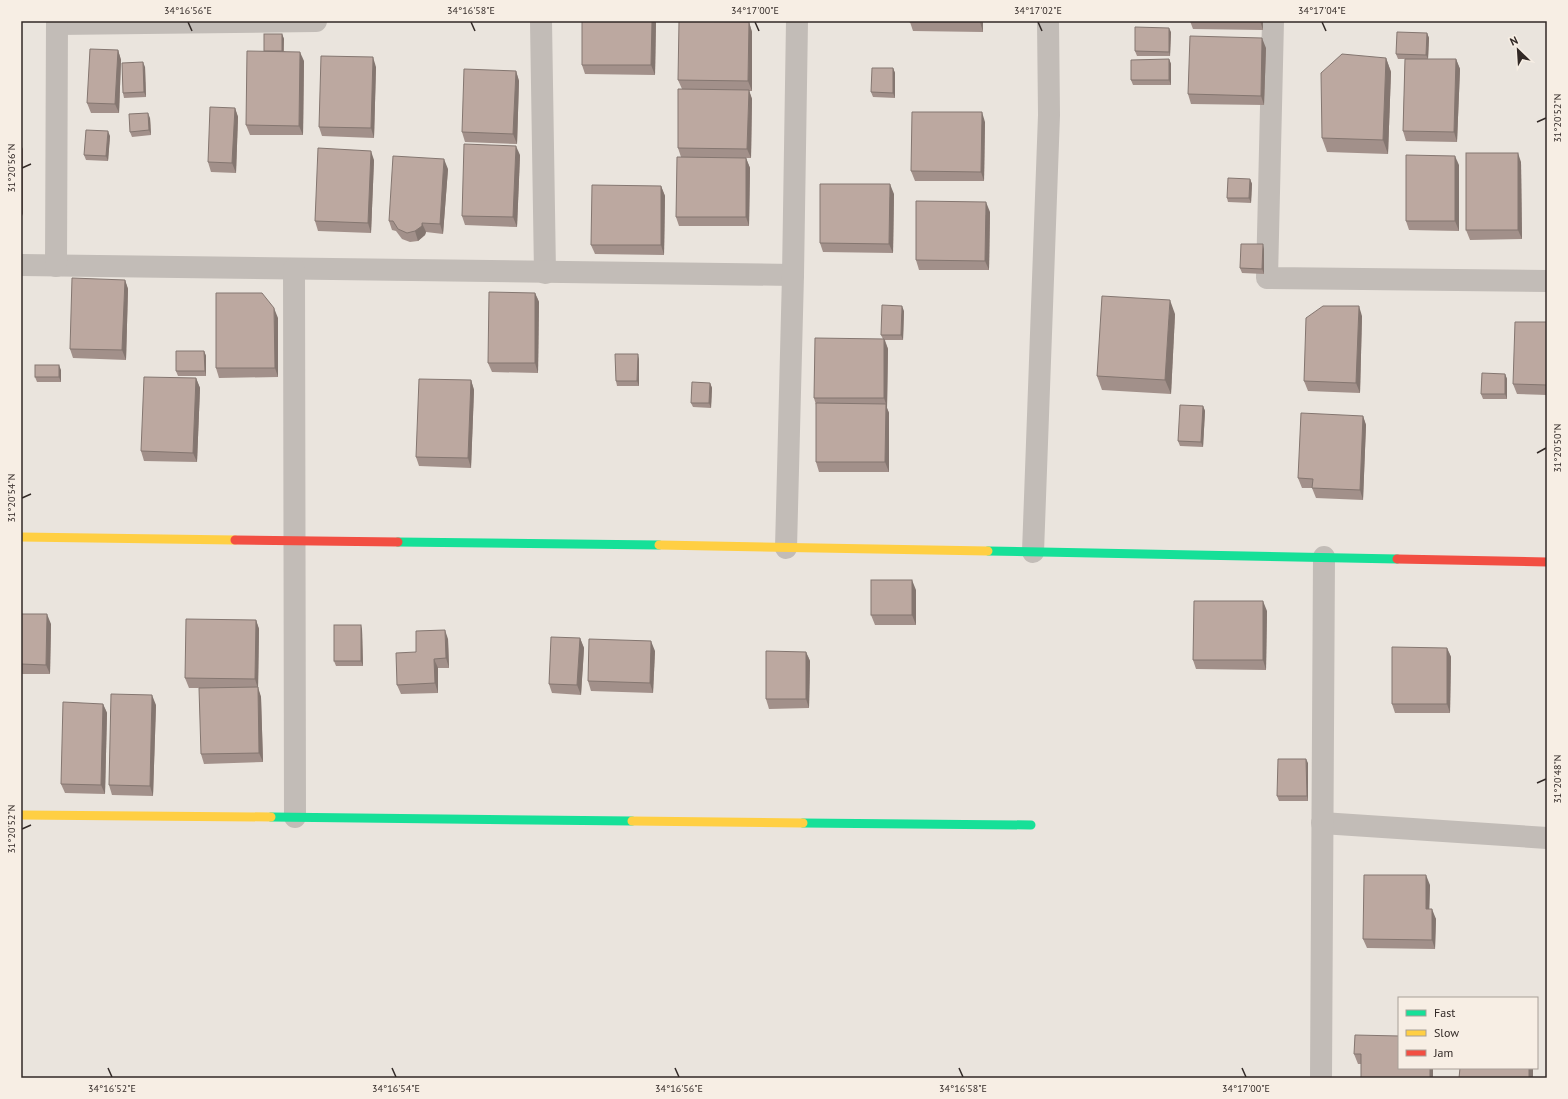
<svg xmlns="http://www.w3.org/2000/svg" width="1568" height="1099" viewBox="0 0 1568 1099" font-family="'PT Sans',sans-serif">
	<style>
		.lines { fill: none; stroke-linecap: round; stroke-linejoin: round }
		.street { stroke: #c2bcb7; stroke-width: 22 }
		.fast { stroke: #16e098; stroke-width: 9 }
		.slow { stroke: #ffcf43; stroke-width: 9 }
		.jam { stroke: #f24e42; stroke-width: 9 }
		.wall { fill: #a2908a }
		.shaded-wall { fill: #847670 }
		.building { fill: #bca8a0; stroke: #847670 }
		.ticks { fill: none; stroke: #322926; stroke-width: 1.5 }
		.neatline { fill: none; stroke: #322926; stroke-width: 1.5 }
		.ticks-label { font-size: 10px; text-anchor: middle; fill: #322926 }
	</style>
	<rect width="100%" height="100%" fill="#eae4dd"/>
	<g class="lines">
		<!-- street -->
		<g class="street">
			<path d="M541,21l4,252"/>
			<path d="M1273,21l-6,257 280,3"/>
			<path d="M57,24l259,-3"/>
			<path d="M21,265l772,10"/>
			<path d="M56,266l1,-245"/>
			<path d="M294,269l1,548"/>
			<path d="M786,548l7,-273 4,-254"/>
			<path d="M1033,552l16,-437 -1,-94"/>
			<path d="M1322,823l225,15"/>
			<path d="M1321,1078l3,-521"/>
		</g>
		<!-- fast -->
		<g class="fast">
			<path d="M398,542l261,3"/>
			<path d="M988,551l409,8"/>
			<path d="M271,817l361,4"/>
			<path d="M803,823l228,2"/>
		</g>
		<!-- slow -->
		<g class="slow">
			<path d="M21,537l214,3"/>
			<path d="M659,545l329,6"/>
			<path d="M21,815l250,2"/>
			<path d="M632,821l171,2"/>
		</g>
		<!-- jam -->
		<g class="jam">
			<path d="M235,540l163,2"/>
			<path d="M1397,559l150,3"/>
		</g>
	</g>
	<!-- wall -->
	<g class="wall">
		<path d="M582,21h74l-1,54 -70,-1 -3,-9z"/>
		<path d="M983,21v11l-70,-1 -3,-9z"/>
		<path d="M1190,21h73v9l-70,-1z"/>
		<path d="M749,22l3,10v59h-3l3,8 -1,59h-5l4,10 -1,58h-70l-3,-9 5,-60 -3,-9 4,-59 -4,-9z"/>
		<path d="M1171,32l-1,24h-33l-2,-5z"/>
		<path d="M1427,33l2,5 -1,21h28l4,10 -3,73 -51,-1 -3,-10 2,-72h-7l-2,-5z"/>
		<path d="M282,34l2,5v12l20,10 -1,74h-53l-4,-10 18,-74z"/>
		<path d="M1266,48l-2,57 -73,-1 -3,-10z"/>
		<path d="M118,50l3,10 -2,53h-28l-4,-10z"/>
		<path d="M1386,58l5,14 -3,82 -61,-2 -5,-14z"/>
		<path d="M1169,59l2,5v21h-38l-2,-5z"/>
		<path d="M145,67l1,30 -22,1 -1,-5z"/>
		<path d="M376,67l-2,71 -52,-2 -3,-9z"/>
		<path d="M893,68l2,5v25l-22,-1 -2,-5z"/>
		<path d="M516,71l3,10 -2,63 -52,-2 -3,-10z"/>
		<path d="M235,108l3,9 -2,56 -25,-1 -3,-10z"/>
		<path d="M150,118l1,17 -19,2 -2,-5z"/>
		<path d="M985,122l-1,59h-69l-4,-10z"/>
		<path d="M110,136l-2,25 -22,-1 -2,-5z"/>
		<path d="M520,155l-3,72 -52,-2 -3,-9z"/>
		<path d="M374,160l-3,73 -53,-2 -3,-10z"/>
		<path d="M1521,162l1,77 -52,1 -4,-10z"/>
		<path d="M1459,165v66l-50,-1 -3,-9z"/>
		<path d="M448,169l-5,65 -17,-2 -1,3 -7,6 -8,1 -8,-3 -6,-8 -4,-1 -3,-9z"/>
		<path d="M1250,179l2,5 -1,19 -23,-1 -1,-4z"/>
		<path d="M661,186l4,10 -1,59 -69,-1 -4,-9z"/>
		<path d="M894,194l-1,59 -70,-1 -3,-9z"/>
		<path d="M990,212l-1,58h-70l-3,-10z"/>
		<path d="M1264,249v25l-22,-1 -2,-5z"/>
		<path d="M125,280l3,9 -2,71 -53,-2 -3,-9z"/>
		<path d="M535,293l4,9 -1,71 -46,-1 -4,-9z"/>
		<path d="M904,311l-1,29h-18l3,9 -1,59 2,5v59h-70l-3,-10v-57l-2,-7 69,-59 -2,-4z"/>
		<path d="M1175,314l-4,80 -69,-4 -5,-14z"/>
		<path d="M1362,316l-2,77 -52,-2 -4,-10z"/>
		<path d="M278,318v59l-59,1 -3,-10z"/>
		<path d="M1547,322v73l-30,-1 -4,-10z"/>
		<path d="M204,351l2,5v20h-28l-2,-5z"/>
		<path d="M639,359v27h-22l-1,-5z"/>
		<path d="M61,370v12h-24l-2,-5z"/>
		<path d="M1505,374l2,5v20h-24l-2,-5z"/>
		<path d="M196,378l4,10 -3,74 -53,-1 -3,-10z"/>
		<path d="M471,380l3,10 -3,78 -52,-2 -3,-9z"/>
		<path d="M710,383l2,5 -1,20 -18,-1 -2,-4z"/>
		<path d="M1203,406l2,5 -2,36 -23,-1 -2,-5z"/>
		<path d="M1363,416l3,9 -3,75 -47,-2 -4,-10h-10l-4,-10z"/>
		<path d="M916,590v35h-41l-4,-10z"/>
		<path d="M1267,611l-1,59 -70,-1 -3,-9z"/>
		<path d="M21,614l30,10 -1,50h-29z"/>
		<path d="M256,620l3,9 -1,60 3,8 2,65 -59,2 -3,-10 11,-66h-23l-4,-10z"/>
		<path d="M362,629l1,37h-27l-2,-5z"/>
		<path d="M580,638l4,10 -3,47 -29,-2 -3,-9z"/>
		<path d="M448,639l1,29h-11v25l-37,1 -4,-9 19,-33z"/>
		<path d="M1447,648l4,9 -1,56h-55l-3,-9z"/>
		<path d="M655,651l-2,42 -62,-2 -3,-10z"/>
		<path d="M806,652l4,9 -1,47 -40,1 -3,-10z"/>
		<path d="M103,704l4,9 -2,81 -40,-1 -4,-9z"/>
		<path d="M156,705l-3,91 -41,-1 -3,-10z"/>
		<path d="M1308,763v38h-29l-2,-5z"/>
		<path d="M1430,885l-1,24 7,10 -1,30 -68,-1 -4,-9z"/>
		<path d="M1399,1036l34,32v10h-72v-14h-3l-4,-10z"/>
	</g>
	<!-- shaded-wall -->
	<g class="shaded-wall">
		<path d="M652,21h4l-1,54 -4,-10z"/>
		<path d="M980,21h3v11l-3,-10z"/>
		<path d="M1260,21h3v9z"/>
		<path d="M749,22l3,10v59l-4,-10z"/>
		<path d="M1169,28l2,4 -1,24 -1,-4z"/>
		<path d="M1427,33l2,5 -1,21 -2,-4z"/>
		<path d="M282,34l2,5 -1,17 -1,-5z"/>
		<path d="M1262,38l4,10 -2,57 -3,-9z"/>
		<path d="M118,50l3,10 -2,53 -4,-9z"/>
		<path d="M300,52l4,9 -1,74 -4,-9z"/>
		<path d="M373,57l3,10 -2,71 -3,-10z"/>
		<path d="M1386,58l5,14 -3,82 -5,-14z"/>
		<path d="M1169,59l2,5v21l-2,-5z"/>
		<path d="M1456,59l4,10 -3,73 -3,-10z"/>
		<path d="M143,62l2,5 1,30 -2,-5z"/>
		<path d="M893,68l2,5v25l-2,-5z"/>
		<path d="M516,71l3,10 -2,63 -4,-10z"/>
		<path d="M749,90l3,9 -1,59 -4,-9z"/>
		<path d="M235,108l3,9 -2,56 -4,-10z"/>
		<path d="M982,112l3,10 -1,59 -3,-9z"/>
		<path d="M148,113l2,5 1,17 -2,-5z"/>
		<path d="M108,131l2,5 -2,25 -2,-5z"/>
		<path d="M21,145l2,4v67l-2,-5z"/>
		<path d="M516,146l4,9 -3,72 -4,-10z"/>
		<path d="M371,151l3,9 -3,73 -3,-10z"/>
		<path d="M1518,153l3,9 1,77 -4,-9z"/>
		<path d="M1455,156l4,9v66l-4,-10z"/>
		<path d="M746,158l4,10 -1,58 -3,-9z"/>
		<path d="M444,159l4,10 -5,65 -3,-10z"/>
		<path d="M1250,179l2,5 -1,19 -2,-5z"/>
		<path d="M890,184l4,10 -1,59 -4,-9z"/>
		<path d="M661,186l4,10 -1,59 -3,-10z"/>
		<path d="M986,202l4,10 -1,58 -4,-9z"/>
		<path d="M422,223l4,9 -1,3 -7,6 -3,-10z"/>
		<path d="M1263,244l1,5v25l-2,-5z"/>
		<path d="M125,280l3,9 -2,71 -4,-10z"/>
		<path d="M535,293l4,9 -1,71 -3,-10z"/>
		<path d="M1170,300l5,14 -4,80 -6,-14z"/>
		<path d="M902,306l2,5 -1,29 -2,-5z"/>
		<path d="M1359,306l3,10 -2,77 -4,-10z"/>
		<path d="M274,308l4,10v59l-3,-9z"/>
		<path d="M884,339l4,10 -1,59 2,5v59l-4,-10 1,-58 -2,-6z"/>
		<path d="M204,351l2,5v20l-1,-5z"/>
		<path d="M638,354l1,5v27l-2,-5z"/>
		<path d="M59,365l2,5v12l-2,-5z"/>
		<path d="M1505,374l2,5v20l-2,-5z"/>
		<path d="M196,378l4,10 -3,74 -4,-9z"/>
		<path d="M471,380l3,10 -3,78 -3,-10z"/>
		<path d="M710,383l2,5 -1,20 -2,-5z"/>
		<path d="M1203,406l2,5 -2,36 -2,-5z"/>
		<path d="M1363,416l3,9 -3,75 -3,-10z"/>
		<path d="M912,580l4,10v35l-4,-10z"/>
		<path d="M1263,601l4,10 -1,59 -3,-10z"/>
		<path d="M47,614l4,10 -1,50 -4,-9z"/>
		<path d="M256,620l3,9 -1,60 -3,-10z"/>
		<path d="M361,625l1,4 1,37 -2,-5z"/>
		<path d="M445,630l3,9 1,29 -3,-10z"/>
		<path d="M580,638l4,10 -3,47 -4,-10z"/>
		<path d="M651,641l4,10 -2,42 -3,-10z"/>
		<path d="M1447,648l4,9 -1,56 -3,-9z"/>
		<path d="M806,652l4,9 -1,47 -3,-9z"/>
		<path d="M434,659l4,9v25l-3,-10z"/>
		<path d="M258,687l3,10 2,65 -4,-9z"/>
		<path d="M152,695l4,10 -3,91 -3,-10z"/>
		<path d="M103,704l4,9 -2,81 -4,-9z"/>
		<path d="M1306,759l2,4v38l-1,-5z"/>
		<path d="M1426,875l4,10 -1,34 -3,-10z"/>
		<path d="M1432,909l4,10 -1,30 -3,-9z"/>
		<rect x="1430" y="1068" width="3" height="10"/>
		<rect x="1529" y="1068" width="4" height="10"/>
	</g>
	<!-- building -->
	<g class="building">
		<path d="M582,21h70l-1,44h-69z"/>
		<path d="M679,21l70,1 -1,59 -70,-1z"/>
		<rect x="910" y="21" width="70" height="1"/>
		<path d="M1135,27l34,1v24l-34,-1z"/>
		<path d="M1397,32l30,1 -1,22 -30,-1z"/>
		<rect x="264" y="34" width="18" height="17"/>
		<path d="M1190,36l72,2 -1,58 -73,-2z"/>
		<path d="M90,49l28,1 -3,54 -28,-1z"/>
		<path d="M247,51l53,1 -1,74 -53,-1z"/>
		<path d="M1342,54l44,4 -3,82 -61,-2 -1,-65z"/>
		<path d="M321,56l52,1 -2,71 -52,-1z"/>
		<path d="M1169,59v21h-38v-20z"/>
		<path d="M1405,59h51l-2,73 -51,-1z"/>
		<path d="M143,62l1,30 -21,1 -1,-30z"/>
		<path d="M872,68h21v25l-22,-1z"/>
		<path d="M464,69l52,2 -3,63 -51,-2z"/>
		<path d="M678,89l71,1 -2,59 -69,-1z"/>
		<path d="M210,107l25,1 -3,55 -24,-1z"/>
		<path d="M912,112h70l-1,60 -70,-1z"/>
		<path d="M148,113l1,17 -19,2 -1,-18z"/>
		<path d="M86,130l22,1 -2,25 -22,-1z"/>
		<path d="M464,144l52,2 -3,71 -51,-1z"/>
		<path d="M318,148l53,3 -3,72 -53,-2z"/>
		<rect x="1466" y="153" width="52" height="77"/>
		<path d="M1406,155l49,1v65h-49z"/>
		<path d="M393,156l51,3 -4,65 -18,-1v3l-7,5 -8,2 -9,-4 -5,-8h-4z"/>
		<path d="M677,157l69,1v59h-70z"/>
		<path d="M1228,178l22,1 -1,19h-22z"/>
		<path d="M820,184h70l-1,60 -69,-1z"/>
		<path d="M592,185l69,1v59h-70z"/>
		<path d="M916,201l70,1 -1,59 -69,-1z"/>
		<path d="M1241,244h22l-1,25 -22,-1z"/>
		<path d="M72,278l53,2 -3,70 -52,-1z"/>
		<path d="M489,292l46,1v70h-47z"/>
		<path d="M216,293h46l12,15 1,60h-59z"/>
		<path d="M1102,296l68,4 -5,80 -68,-4z"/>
		<path d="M882,305l20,1 -1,29h-20z"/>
		<path d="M1323,306h36l-3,77 -52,-2 2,-63z"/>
		<path d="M1515,322h32v63l-34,-1z"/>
		<path d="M815,338l69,1v59h-70z"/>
		<path d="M176,351h28l1,20h-29z"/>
		<path d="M615,354h23l-1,27h-21z"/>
		<rect x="35" y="365" width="24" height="12"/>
		<path d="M1482,373l23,1v20h-24z"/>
		<path d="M144,377l52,1 -3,75 -52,-2z"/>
		<path d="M419,379l52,1 -3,78 -52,-1z"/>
		<path d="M692,382l18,1 -1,20h-18z"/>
		<path d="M816,403l70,1 -1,58h-69z"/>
		<path d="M1180,405l23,1 -2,36 -23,-1z"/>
		<path d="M1301,413l62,3 -3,74 -48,-2 1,-9 -15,-1z"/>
		<rect x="871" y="580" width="41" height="35"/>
		<path d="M1194,601h69v59h-70z"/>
		<path d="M21,614h26l-1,51 -25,-1z"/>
		<path d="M186,619l70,1 -1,59 -70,-1z"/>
		<rect x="334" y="625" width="27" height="36"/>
		<path d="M445,630l1,28 -12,1 1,24 -38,2 -1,-32 20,-1v-21z"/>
		<path d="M551,637l29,1 -3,47 -28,-1z"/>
		<path d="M589,639l62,2 -1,42 -62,-2z"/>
		<path d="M1392,647l55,1v56h-55z"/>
		<path d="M766,651l40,1v47h-40z"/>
		<path d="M258,687l1,66 -58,1 -2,-66z"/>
		<path d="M111,694l41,1 -2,91 -41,-1z"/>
		<path d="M63,702l40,2 -2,81 -40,-1z"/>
		<path d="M1278,759h28l1,37h-30z"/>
		<path d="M1364,875h62v34h6v31l-69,-1z"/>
		<path d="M1355,1035l44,1v32h31v10h-69v-24h-7z"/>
		<path d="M1460,1068h69v10h-70z"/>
	</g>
	<!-- ticks -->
	<path class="ticks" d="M188,22l4,9M471,22l4,9M755,22l4,9M1038,22l4,9M1322,22l4,9M1537,122l9,-4M22,168l9,-4M1537,453l9,-5M22,498l9,-4M1537,783l9,-4M22,829l9,-4M108,1068l4,9M392,1068l4,9M675,1068l4,9M959,1068l4,9M1242,1068l4,9"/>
	<!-- border -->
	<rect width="1568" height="1099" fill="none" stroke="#f7eee4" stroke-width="44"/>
	<!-- legend -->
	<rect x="1398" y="997" width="140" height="72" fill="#f7eee4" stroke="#a89f98"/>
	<rect x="1406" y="1010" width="20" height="6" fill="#16e098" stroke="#a89f98"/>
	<text x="1434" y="1017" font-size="12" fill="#322926">Fast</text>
	<rect x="1406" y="1030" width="20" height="6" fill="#ffcf43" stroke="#a89f98"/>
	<text x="1434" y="1037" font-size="12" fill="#322926">Slow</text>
	<rect x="1406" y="1050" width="20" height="6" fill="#f24e42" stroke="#a89f98"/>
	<text x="1434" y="1057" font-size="12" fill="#322926">Jam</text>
	<!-- north arrow -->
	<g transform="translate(1518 50) rotate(335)" stroke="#f7eee4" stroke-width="3" paint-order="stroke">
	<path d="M0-3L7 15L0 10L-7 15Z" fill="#322926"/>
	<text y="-6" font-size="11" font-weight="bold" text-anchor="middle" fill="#322926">N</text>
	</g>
	<rect x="22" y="22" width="1524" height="1055" class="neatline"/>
	<g class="ticks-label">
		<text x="188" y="14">34°16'56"E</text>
		<text x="471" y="14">34°16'58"E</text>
		<text x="755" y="14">34°17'00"E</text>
		<text x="1038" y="14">34°17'02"E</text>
		<text x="1322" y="14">34°17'04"E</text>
		<text transform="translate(1557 118) rotate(-90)" y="4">31°20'52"N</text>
		<text transform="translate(11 168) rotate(-90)" y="4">31°20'56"N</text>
		<text transform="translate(1557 448) rotate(-90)" y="4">31°20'50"N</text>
		<text transform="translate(11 498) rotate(-90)" y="4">31°20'54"N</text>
		<text transform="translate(1557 779) rotate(-90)" y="4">31°20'48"N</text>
		<text transform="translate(11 829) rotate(-90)" y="4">31°20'52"N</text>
		<text x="112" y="1092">34°16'52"E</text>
		<text x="396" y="1092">34°16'54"E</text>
		<text x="679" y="1092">34°16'56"E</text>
		<text x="963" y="1092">34°16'58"E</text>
		<text x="1246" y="1092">34°17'00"E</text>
	</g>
</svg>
